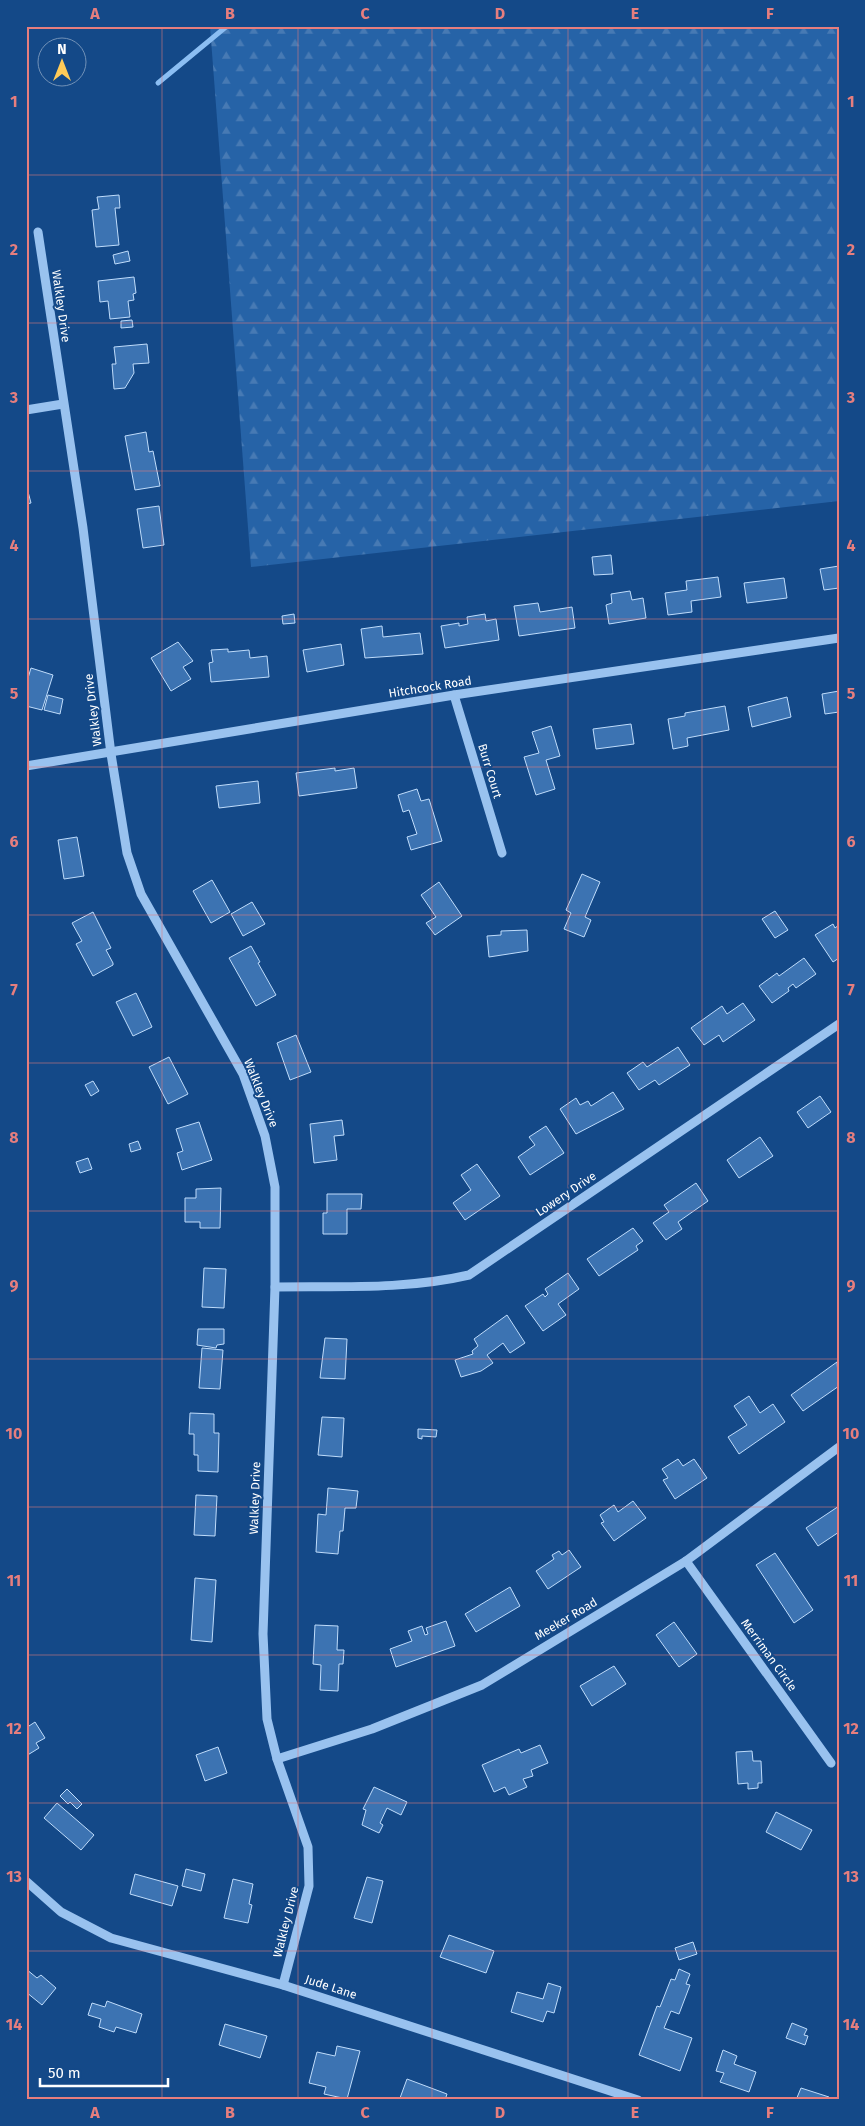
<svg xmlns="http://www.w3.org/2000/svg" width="865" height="2126" viewBox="0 0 865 2126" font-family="'Fira Sans',sans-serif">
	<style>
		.forest { fill: url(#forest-firs) }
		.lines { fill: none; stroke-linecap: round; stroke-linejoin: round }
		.stream { stroke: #8bbef3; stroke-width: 5 }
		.building { fill: #3c73b2; stroke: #bfdcfb }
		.minor { stroke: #99c2ef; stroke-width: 9 }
		.grid { fill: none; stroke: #e67e7e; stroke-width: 1; stroke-opacity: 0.55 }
		.labels { text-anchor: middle; stroke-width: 4; stroke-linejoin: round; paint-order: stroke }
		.street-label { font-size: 12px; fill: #fff; stroke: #144988 }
		.neatline { fill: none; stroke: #e67e7e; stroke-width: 2 }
		.grid-label { font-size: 16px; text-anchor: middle; font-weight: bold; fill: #e67e7e }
	</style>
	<defs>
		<pattern id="forest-firs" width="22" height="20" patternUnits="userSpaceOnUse" patternTransform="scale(1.25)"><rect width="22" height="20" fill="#2663a7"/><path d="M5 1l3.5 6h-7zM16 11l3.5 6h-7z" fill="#477ab4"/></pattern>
	</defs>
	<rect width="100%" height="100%" fill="#144988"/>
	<!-- forest -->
	<path class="forest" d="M210,26h629v475l-588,66z"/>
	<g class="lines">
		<!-- stream -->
		<path class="stream" d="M158,83l69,-57"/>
	</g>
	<!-- building -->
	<g class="building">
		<path d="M119,195l1,13h-5l4,37 -23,2 -4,-37 7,-1 -2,-12z"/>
		<path d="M128,251l2,10 -15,3 -2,-9z"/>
		<path d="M134,277l2,16 -3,1 1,6 -6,1 2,16 -20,2 -2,-18 -8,1 -2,-21z"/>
		<path d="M132,320l1,7 -12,1v-7z"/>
		<path d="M147,344l2,19 -16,1 1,9 -9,15 -11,1 -2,-25h4l-2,-17z"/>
		<path d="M146,432l3,20 4,-1 7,35 -25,4 -10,-54z"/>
		<path d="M26,484l5,19 -5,1z"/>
		<path d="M159,506l5,39 -21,3 -6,-39z"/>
		<path d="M611,555l2,19 -19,1 -2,-18z"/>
		<path d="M839,566v22l-15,2 -4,-21z"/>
		<path d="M718,577l3,20 -30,4 1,11 -24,3 -3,-22 22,-3 -1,-9z"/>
		<path d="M784,578l3,20 -40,5 -3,-20z"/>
		<path d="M630,591l2,9 11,-2 3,20 -37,6 -3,-19 6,-2 -1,-9z"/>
		<path d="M538,603l2,9 32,-5 3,21 -56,8 -5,-30z"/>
		<path d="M294,614l1,9 -12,1 -1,-8z"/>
		<path d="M485,614l1,7 10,-2 3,21 -54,8 -4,-22 18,-3v3l9,-2 -1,-7z"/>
		<path d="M382,626l1,11 37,-4 3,21 -58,4 -4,-29z"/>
		<path d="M178,642l15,19 -10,6 8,12 -20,12 -20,-33z"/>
		<path d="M341,644l3,21 -37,7 -4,-22z"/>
		<path d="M228,649v3l21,-2 1,8 17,-2 2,21 -58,5 -2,-19 4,-1 -2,-12z"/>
		<path d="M31,668l22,7 -11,35 -16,-4v-21z"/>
		<path d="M839,691v21l-14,2 -3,-20z"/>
		<path d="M48,695l15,4 -3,15 -16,-4z"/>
		<path d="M787,697l4,20 -39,10 -4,-20z"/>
		<path d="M725,706l4,24 -42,8 1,8 -15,3 -5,-30 17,-3v-3z"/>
		<path d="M631,724l3,20 -38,5 -3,-20z"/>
		<path d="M551,726l9,30 -14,4 9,29 -19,6 -12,-38 15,-4 -7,-21z"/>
		<path d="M335,768v3l19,-3 3,20 -58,8 -3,-23z"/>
		<path d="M258,781l2,22 -41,5 -3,-22z"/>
		<path d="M417,789l4,12 8,-2 13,42 -31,9 -4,-13 10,-3 -8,-24 -6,2 -5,-17z"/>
		<path d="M77,837l7,39 -20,3 -6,-39z"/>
		<path d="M582,874l18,8 -15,35 6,3 -7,17 -20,-8 7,-16 -5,-3z"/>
		<path d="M212,880l18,32 -19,11 -18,-32z"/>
		<path d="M439,882l23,34 -27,19 -9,-12 10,-6 -15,-22z"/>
		<path d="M252,902l13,22 -22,12 -12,-22z"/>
		<path d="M775,911l13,19 -13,8 -13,-19z"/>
		<path d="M93,912l18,36 -5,2 7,13v2l-20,11 -17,-32 6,-3 -10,-18z"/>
		<path d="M833,924l2,4 4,-3v33l-6,4 -18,-27z"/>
		<path d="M527,930l1,21 -39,6 -2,-21 14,-1v-4z"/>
		<path d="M251,946l9,16 -2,1 18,32 -20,11 -27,-48z"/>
		<path d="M804,958l12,16 -20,14 -3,-4 -5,4 1,3 -17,12 -13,-17 18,-13 2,3z"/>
		<path d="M136,993l16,34 -19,9 -17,-34z"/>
		<path d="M743,1003l12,17 -32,22 -4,-7 -15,10 -13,-17 31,-22 5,8z"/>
		<path d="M296,1035l15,37 -21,8 -13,-37z"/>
		<path d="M678,1047l12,18 -31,20 -4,-5 -16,10 -12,-17 16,-11 4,5z"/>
		<path d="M169,1057l19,37 -20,10 -19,-37z"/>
		<path d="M93,1081l6,10 -8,5 -6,-11z"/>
		<path d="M613,1092l11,17 -48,25 -16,-25 16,-11 4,7 8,-4 3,5z"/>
		<path d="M820,1096l11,16 -23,16 -11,-16z"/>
		<path d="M342,1120l2,15 -10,1 3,24 -23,3 -4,-39z"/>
		<path d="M199,1122l13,38 -30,10 -5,-17 6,-2 -7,-22z"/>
		<path d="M546,1126l18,27 -34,22 -12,-18 17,-12 -6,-8z"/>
		<path d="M760,1137l13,19 -34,22 -12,-18z"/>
		<path d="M138,1141l3,8 -10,3 -2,-8z"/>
		<path d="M88,1158l4,11 -12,4 -4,-11z"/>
		<path d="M477,1164l23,32 -35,24 -12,-17 18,-13 -10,-15z"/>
		<path d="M696,1183l12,18 -30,21 4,7 -16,11 -13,-17 16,-11 -5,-7z"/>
		<path d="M221,1188l-1,40h-20v-6h-15v-24h11v-9z"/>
		<path d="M327,1194h35l-1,15h-14v25h-24v-21h4z"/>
		<path d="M633,1228l10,13 -7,5 2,4 -39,26 -12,-17z"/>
		<path d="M204,1268l22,1 -2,39 -22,-1z"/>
		<path d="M568,1273l11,16 -21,15 8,11 -23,16 -18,-25 18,-12 2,3 3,-3 -3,-5z"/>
		<path d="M507,1315l18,28 -15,10 -7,-10 -16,12 6,8 -12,8 -20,6 -6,-17 18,-6 -1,-3 6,-5 -4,-7z"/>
		<path d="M198,1329h26v15l-7,1 -1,3 -19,-3z"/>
		<path d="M325,1338l22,1 -2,40 -25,-1z"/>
		<path d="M202,1348l21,2 -3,39 -21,-1z"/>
		<path d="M837,1362l2,24 -36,25 -12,-16z"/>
		<path d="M749,1396l11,17 13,-9 12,18 -46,32 -11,-17 19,-12 -13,-19z"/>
		<path d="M190,1413l24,1v19h5l-1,39 -20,-1v-16h-4v-21h-5z"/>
		<path d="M322,1417l22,1 -2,39 -24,-2z"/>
		<path d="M418,1429l19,1 -1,7 -14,-1v3l-4,-1z"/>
		<path d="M678,1459l5,7 11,-7 13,19 -32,21 -12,-19 5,-2 -6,-9z"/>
		<path d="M328,1488l30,3 -2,17h-11l-2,23h-3l-2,23 -22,-2 2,-38 8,1z"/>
		<path d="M196,1495l21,1 -2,40 -21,-1z"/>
		<path d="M633,1501l13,17 -32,23 -13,-18 3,-1 -4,-7 14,-10 4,7z"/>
		<path d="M839,1506v26l-21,14 -12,-18z"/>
		<path d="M569,1550l12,17 -33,22 -12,-18 18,-12 -2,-4 7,-4 3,4z"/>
		<path d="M775,1553l38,57 -19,13 -38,-58z"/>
		<path d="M195,1578l21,2 -4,62 -21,-2z"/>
		<path d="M510,1587l10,19 -44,26 -11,-18z"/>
		<path d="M446,1621l9,25 -59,21 -6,-18 22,-8 -4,-10 14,-5 3,9 3,-1 -2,-6z"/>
		<path d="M674,1622l23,32 -18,13 -23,-32z"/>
		<path d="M315,1625l23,1 -1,24h7l-1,14h-4l-1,27 -18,-1 1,-25 -8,-1z"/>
		<path d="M614,1666l12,18 -34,22 -12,-20z"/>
		<path d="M26,1722l3,4 6,-4 10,16 -9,5 3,5 -13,8z"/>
		<path d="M540,1745l8,18 -17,7 2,6 -10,3 4,8 -18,8 -4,-8 -11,5 -12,-27 37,-16 2,4z"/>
		<path d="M218,1747l9,26 -22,8 -9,-26z"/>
		<path d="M752,1751l1,10h8l1,22h-4v5l-10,1v-6l-10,1 -2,-32z"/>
		<path d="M374,1787l33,15 -6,13 -14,-7 -7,15 3,2 -4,8 -17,-8 4,-15 -3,-1z"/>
		<path d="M67,1789l15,15 -5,5 -7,-7 -2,2 -8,-8z"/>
		<path d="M57,1803l37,32 -13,15 -37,-32z"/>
		<path d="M776,1812l36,18 -11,20 -35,-18z"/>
		<path d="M186,1869l19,5 -4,17 -19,-5z"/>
		<path d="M135,1874l43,12 -6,20 -42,-12z"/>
		<path d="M367,1877l16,4 -11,42 -18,-5z"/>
		<path d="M233,1879l20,5 -4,20 3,1 -4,18 -24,-5z"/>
		<path d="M449,1935l45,16 -8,22 -46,-16z"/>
		<path d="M693,1942l4,12 -18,6 -4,-12z"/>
		<path d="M26,1969l11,9 4,-3 15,13 -14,17 -16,-13z"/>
		<path d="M679,1969l11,5 -4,10 4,1 -11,29 -8,-3 -7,17 28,10 -12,33 -41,-16 18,-49 3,1 11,-28 4,1z"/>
		<path d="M548,1983l13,4 -7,26 -7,-2 -4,11 -32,-10 6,-20 26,7z"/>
		<path d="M107,2001l35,13 -6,19 -20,-6 -2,5 -15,-5 2,-8 -13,-4 4,-12 13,4z"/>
		<path d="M792,2023l15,6 -3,6 4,1 -3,9 -19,-7z"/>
		<path d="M225,2024l42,12 -7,22 -41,-13z"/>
		<path d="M337,2046l23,5 -13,48 -23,-5 2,-7 -17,-4 8,-31 18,4z"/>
		<path d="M723,2050l14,6 -3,8 22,8 -7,20 -29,-10 4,-9 -8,-2z"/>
		<path d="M407,2079l40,15 -2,6 -45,-2z"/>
		<path d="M801,2088l28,9v3h-33z"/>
	</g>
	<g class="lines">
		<!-- minor -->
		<g class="minor">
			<path d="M38,232l45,296 28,226 16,99 14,41 102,180 22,62 10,51v100l-12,347 4,85 10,40 31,88 1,39 -26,99"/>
			<path d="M26,410l37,-6"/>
			<path d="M454,695l48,158"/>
			<path d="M26,766l428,-71 385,-57"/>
			<path d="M275,1287c64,-1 130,3 194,-12l370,-251"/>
			<path d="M686,1561l145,202"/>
			<path d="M277,1759l95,-30 110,-44 204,-124 153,-114"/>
			<path d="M26,1881l35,31 50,26 172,47 355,115"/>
		</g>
	</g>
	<!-- grid -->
	<path class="grid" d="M162,26v2074M298,26v2074M432,26v2074M568,26v2074M702,26v2074M26,175h813M26,323h813M26,471h813M26,619h813M26,767h813M26,915h813M26,1063h813M26,1211h813M26,1359h813M26,1507h813M26,1655h813M26,1803h813M26,1951h813"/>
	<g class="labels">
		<!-- street labels -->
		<g class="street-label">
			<text transform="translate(61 306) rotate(82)" y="4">Walkley Drive</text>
			<text transform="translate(430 687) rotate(-9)" y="4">Hitchcock Road</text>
			<text transform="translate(93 710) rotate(-97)" y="4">Walkley Drive</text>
			<text transform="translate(490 771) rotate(73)" y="4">Burr Court</text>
			<text transform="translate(261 1093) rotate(68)" y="4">Walkley Drive</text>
			<text transform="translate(566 1194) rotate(-34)" y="4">Lowery Drive</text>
			<text transform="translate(255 1498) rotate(-88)" y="4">Walkley Drive</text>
			<text transform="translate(566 1619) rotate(-31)" y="4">Meeker Road</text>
			<text transform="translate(769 1655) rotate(54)" y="4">Merriman Circle</text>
			<text transform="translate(286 1922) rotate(-76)" y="4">Walkley Drive</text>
			<text transform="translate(331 1987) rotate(18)" y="4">Jude Lane</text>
		</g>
	</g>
	<!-- border -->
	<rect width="865" height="2126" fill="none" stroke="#144988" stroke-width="55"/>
	<!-- north arrow -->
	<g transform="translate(62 62)"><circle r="24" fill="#144988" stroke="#7292b8"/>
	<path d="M0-4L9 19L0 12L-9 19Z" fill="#ffcb58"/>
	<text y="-8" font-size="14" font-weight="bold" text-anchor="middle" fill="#ffffff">N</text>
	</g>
	<!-- scale -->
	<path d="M40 2078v8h128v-8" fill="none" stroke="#ffffff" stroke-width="2.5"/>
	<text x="48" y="2078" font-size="15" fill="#ffffff" stroke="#144988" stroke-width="4" paint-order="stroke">50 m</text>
	<rect x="28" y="28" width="810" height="2070" class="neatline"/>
	<g class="grid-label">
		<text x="95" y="19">A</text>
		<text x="230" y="19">B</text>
		<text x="365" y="19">C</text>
		<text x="500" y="19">D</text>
		<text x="635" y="19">E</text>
		<text x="770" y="19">F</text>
		<text x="14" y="107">1</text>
		<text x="851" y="107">1</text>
		<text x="14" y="255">2</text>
		<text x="851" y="255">2</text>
		<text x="14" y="403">3</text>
		<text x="851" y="403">3</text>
		<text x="14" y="551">4</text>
		<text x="851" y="551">4</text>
		<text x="14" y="699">5</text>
		<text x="851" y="699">5</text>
		<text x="14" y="847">6</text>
		<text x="851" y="847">6</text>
		<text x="14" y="995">7</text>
		<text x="851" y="995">7</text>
		<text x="14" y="1143">8</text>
		<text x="851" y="1143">8</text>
		<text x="14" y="1291">9</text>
		<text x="851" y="1291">9</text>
		<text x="14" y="1439">10</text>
		<text x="851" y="1439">10</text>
		<text x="14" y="1586">11</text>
		<text x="851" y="1586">11</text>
		<text x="14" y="1734">12</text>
		<text x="851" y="1734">12</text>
		<text x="14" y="1882">13</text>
		<text x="851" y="1882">13</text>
		<text x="14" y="2030">14</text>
		<text x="851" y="2030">14</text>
		<text x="95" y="2118">A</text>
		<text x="230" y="2118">B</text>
		<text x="365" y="2118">C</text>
		<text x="500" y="2118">D</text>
		<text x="635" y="2118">E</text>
		<text x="770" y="2118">F</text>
	</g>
</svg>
